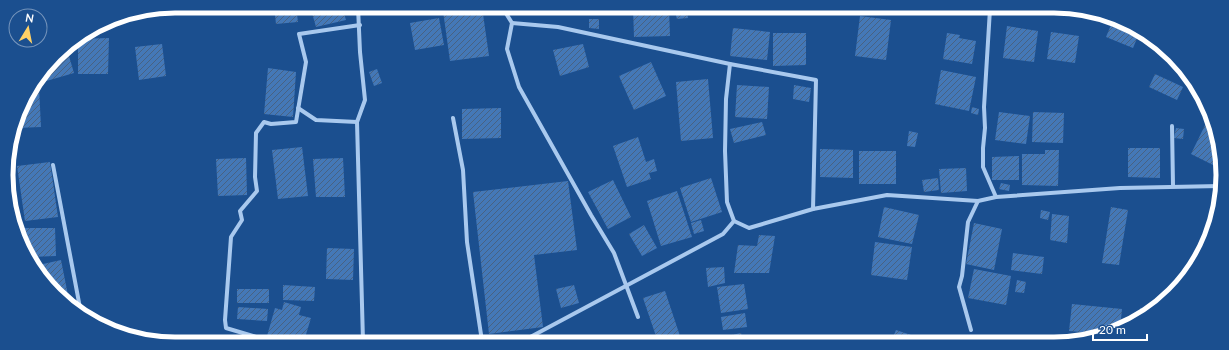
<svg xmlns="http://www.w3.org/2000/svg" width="1229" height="350" viewBox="0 0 1229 350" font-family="Lato,sans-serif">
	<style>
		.building { fill: url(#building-hatch) }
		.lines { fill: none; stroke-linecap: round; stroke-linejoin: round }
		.street { stroke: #a9c9ee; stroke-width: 4 }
		.rim { fill: none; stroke: #fff; stroke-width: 5 }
	</style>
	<defs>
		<pattern id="building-hatch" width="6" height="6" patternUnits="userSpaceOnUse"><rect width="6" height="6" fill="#4478b7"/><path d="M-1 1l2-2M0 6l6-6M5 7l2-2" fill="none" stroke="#486282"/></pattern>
	</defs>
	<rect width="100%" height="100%" fill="#1b4f8f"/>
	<!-- building -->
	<g class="building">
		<path d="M274,6h22l2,16 -22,2z"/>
		<path d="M342,7l4,13 -30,7 -4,-14z"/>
		<path d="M379,7h26v3l-25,4z"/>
		<path d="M473,7h9l7,49 -39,5 -7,-50z"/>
		<path d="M591,7l24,1v1l-24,1z"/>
		<path d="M633,8h36l1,28 -36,1z"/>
		<path d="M674,8h12l2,10 -11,1z"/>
		<path d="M860,16l31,4 -5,40 -31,-4z"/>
		<path d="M439,18l5,27 -29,5 -5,-27z"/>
		<path d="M589,19h10v10l-10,-1z"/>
		<path d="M1113,20l27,11 -7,17 -27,-11z"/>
		<path d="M1007,26l31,5 -4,31 -31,-4z"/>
		<path d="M733,28l37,4 -3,28 -37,-4z"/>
		<path d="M1051,32l28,4 -4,27 -28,-4z"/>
		<path d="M773,33h33v32l-33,1z"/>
		<path d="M947,33l13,2 -1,3 17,3 -4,23 -29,-5z"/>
		<path d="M109,38l-1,36h-30v-35z"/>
		<path d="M162,44l4,32 -27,4 -4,-33z"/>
		<path d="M583,44l6,23 -29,9 -7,-26z"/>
		<path d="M66,46l8,27 -31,9 -2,-5z"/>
		<path d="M651,62l15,34 -32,14 -15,-34z"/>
		<path d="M268,68l28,4 -3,45 -29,-3z"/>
		<path d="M377,69l5,14 -8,3 -5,-14z"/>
		<path d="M941,70l35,7 -7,34 -34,-7z"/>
		<path d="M1155,74l28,13 -6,13 -28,-13z"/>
		<path d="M708,79l5,59 -32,3 -5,-59z"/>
		<path d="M737,85l32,2 -2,32 -32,-2z"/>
		<path d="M794,85l17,3 -2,14 -16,-3z"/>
		<path d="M34,87h5l2,40 -24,1 6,-28z"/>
		<path d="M972,107l7,2 -1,6 -7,-2z"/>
		<path d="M501,108v30l-39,1v-30z"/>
		<path d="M999,112l31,4 -4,28 -31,-4z"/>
		<path d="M1033,112l31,1 -1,30 -31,-1z"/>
		<path d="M1209,117l11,25v16l-5,8 -24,-12z"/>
		<path d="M762,122l4,13 -32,8 -4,-14z"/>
		<path d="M1176,128l8,1 -1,10 -9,-1z"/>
		<path d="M909,131l9,2 -3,14 -8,-1z"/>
		<path d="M638,137l8,25 8,-3 3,12 -8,2 2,6 -24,8 -14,-41z"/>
		<path d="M302,147l6,49 -30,3 -6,-49z"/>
		<path d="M1128,148h32v30l-32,-1z"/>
		<path d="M820,149l33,1v28l-33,-1z"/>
		<path d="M1045,150h14l-1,36 -36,-1v-31h23z"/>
		<rect x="859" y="151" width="37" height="33"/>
		<path d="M1019,156v24h-27v-23z"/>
		<path d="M246,158l1,37 -29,1 -2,-37z"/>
		<path d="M343,158l2,39h-29l-3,-38z"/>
		<path d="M50,162l8,55 -33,4 -8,-55z"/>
		<path d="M966,168l1,23 -26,2 -2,-24z"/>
		<path d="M711,178l11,34 -31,10 -11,-34z"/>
		<path d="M938,178l1,12 -15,2 -2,-12z"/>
		<path d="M613,180l18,37 -23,12 -20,-37z"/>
		<path d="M568,181l9,69 -43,5 9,72 -54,7 -16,-142z"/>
		<path d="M1001,183l9,2 -1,6 -10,-2z"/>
		<path d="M677,191l15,46 -31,9 -14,-45z"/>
		<path d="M884,207l35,8 -7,29 -34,-7z"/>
		<path d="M1111,207l17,3 -9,55 -17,-2z"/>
		<path d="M1041,210l9,2 -2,8 -8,-2z"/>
		<path d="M1052,214l17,2 -2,27 -17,-3z"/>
		<path d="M701,220l3,11 -10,3 -3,-11z"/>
		<path d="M974,223l28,6 -8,41 -28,-6z"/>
		<path d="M644,225l13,23 -15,8 -13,-22z"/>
		<path d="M22,228h33l1,28 -26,1 -8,-14z"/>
		<path d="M759,235l16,1 -6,37h-35l4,-28 19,1z"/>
		<path d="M875,242l37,5 -5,33 -36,-5z"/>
		<path d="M327,248l27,1 -1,31 -27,-1z"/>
		<path d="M1013,253l31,4 -2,17 -31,-4z"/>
		<path d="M61,260l8,40h-3l-25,-22 -7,-12z"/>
		<path d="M724,267l1,16 -17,4 -2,-19z"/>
		<path d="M974,269l37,7 -5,29 -38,-7z"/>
		<path d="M1017,280l9,2 -2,11 -9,-1z"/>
		<path d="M744,284l4,25 -27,4 -4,-26z"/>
		<path d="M283,285l32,2 -1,14 -31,-1z"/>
		<path d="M574,285l5,18 -18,5 -5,-19z"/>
		<rect x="237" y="289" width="32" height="14"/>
		<path d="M665,291l15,45 -22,6 -15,-44z"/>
		<path d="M284,302l17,5 -2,8 12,3 -7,23h-20l-17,-5 8,-28 7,2z"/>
		<path d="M1072,304l50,5 -2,20 -15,5 -36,-3z"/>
		<path d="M238,307l30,2 -1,12 -30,-2z"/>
		<path d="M1158,307l-17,11 -1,-10z"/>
		<path d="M745,313l2,14 -24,3 -2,-13z"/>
		<path d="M896,330l30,10 -1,2h-34z"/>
		<path d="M741,333l2,9h-39v-1z"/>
		<path d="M950,336l25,6h-26z"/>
	</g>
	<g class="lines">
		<!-- street -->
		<g class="street">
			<path d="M502,7l10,16 -5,26 12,38 72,128 23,38 24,64"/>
			<path d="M990,9l-6,98 1,21 -2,20v19l13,30"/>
			<path d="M512,23l46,4 172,37 86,16 -3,129"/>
			<path d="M730,64l-4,35 -1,52 2,51 7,19 15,7 64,-19 74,-14 91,6 18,-4 124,-9 100,-2"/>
			<path d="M298,108l18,12 41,2 8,-22 -5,-48 -2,-45"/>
			<path d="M453,118l10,52 4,72 15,99"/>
			<path d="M357,122l6,219"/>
			<path d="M1172,126l1,59"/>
			<path d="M53,165l28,148"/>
			<path d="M971,330l-12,-43 3,-11 6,-54 10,-21"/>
			<path d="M263,339l-37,-11 -1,-8 6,-83 11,-17 -2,-9 17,-20 -2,-14 1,-44 8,-11 7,2 25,-2 10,-60 -7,-28 61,-9"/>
			<path d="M521,342l202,-108 11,-13"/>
		</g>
	</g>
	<!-- crop -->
	<path d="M0 0H1229V350H0ZM175 13H1054A162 162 0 0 1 1216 175V175A162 162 0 0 1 1054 337H175A162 162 0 0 1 13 175V175A162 162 0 0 1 175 13Z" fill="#1b4f8f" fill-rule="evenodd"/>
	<path class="rim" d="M175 13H1054A162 162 0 0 1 1216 175V175A162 162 0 0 1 1054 337H175A162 162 0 0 1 13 175V175A162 162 0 0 1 175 13Z"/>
	<!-- north arrow -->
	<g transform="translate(28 28) rotate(10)"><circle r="19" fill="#1b4f8f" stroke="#7695bc"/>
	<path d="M0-3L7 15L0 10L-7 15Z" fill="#ffd166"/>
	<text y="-6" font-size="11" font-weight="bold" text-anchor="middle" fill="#ffffff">N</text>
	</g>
	<!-- scale -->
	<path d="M1093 334v6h54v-6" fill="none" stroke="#ffffff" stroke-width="2"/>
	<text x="1099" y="334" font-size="12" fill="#ffffff" stroke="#1b4f8f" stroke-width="3" paint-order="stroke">20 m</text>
</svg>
